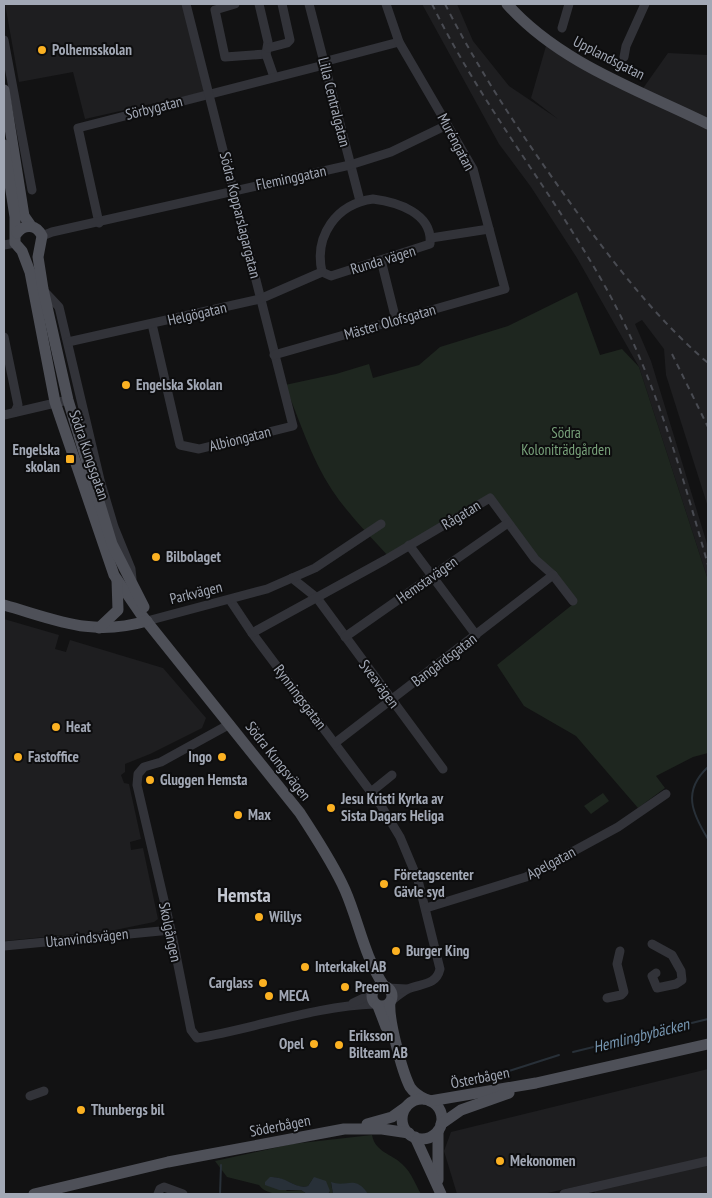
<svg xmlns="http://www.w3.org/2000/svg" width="712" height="1198" viewBox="0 0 712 1198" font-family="'PT Sans Narrow',sans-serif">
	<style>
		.built { fill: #1e1e20 }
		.green { fill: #1e261f }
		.water { fill: #283038 }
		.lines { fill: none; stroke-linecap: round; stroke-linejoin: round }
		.stream { stroke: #283038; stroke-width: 2 }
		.minor { stroke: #323339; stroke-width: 9 }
		.major { stroke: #4e5058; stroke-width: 11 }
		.rail { stroke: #494b52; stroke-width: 2; stroke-dasharray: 6 5; stroke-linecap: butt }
		.poi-dot { fill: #fbb122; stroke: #0d0d0e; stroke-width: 2 }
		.labels { text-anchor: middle; stroke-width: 4; stroke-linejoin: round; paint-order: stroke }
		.poi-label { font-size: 15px; font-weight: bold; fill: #a2a8b5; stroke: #0d0d0e; text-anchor: start }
		.street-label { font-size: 15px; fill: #a2a8b5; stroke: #0d0d0e }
		.park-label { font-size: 15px; fill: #78a17a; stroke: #0d0d0e }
		.water-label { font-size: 16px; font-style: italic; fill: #7797b2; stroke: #0d0d0e }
		.district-label { font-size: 20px; font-weight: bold; fill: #c3c7d1; stroke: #0d0d0e }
	</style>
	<rect width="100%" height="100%" fill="#121213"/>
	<!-- built -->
	<g class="built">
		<path d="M5,4h179l20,88 -119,27 -12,-47 -54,10z"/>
		<path d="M422,4h35l16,37 36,45 49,33 -27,-21 15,-52 93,48 29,-41 40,2v452l-42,-132 -2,-26 -22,-29 -7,4 16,37 57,186v33l-69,-213 -62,-109 -46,-71 -32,-43z"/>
		<path d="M4,619l55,16 -4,14 11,3 4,-12 93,28 43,50 -4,10 -52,26 -25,10v8l-4,3 3,8 5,1 12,55 -11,3 1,8 12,-2 15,71 -4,3 -39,8 -111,11z"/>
		<path d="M708,1069v125h-113l-3,-11 -49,11h-86l-13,-43 7,-19z"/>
	</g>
	<!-- green -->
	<g class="green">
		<path d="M577,292l23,63 22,-6 17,18 69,213v173l-15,4 -37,19 9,12 -27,20 -62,-72 -52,-30 -27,-41 75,-60 -81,-108 -102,60c-20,-22 -41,-43 -57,-67 -21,-32 -33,-71 -47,-105l51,-11 33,-10 4,14 46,-13 21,-18 68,-21z"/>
		<path d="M603,793l6,8 -18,13 -7,-8z"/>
		<path d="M372,1135c3,17 20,19 30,29 10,9 13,20 19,30h-53c-16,-19 -20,-6 -37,-11l2,11h-5l2,-3 -18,-11 -4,6c-11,4 -20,-8 -35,-9l14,14 14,-1 6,4c-14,0 -39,4 -48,-9l-32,-8 -12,-16 77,-17z"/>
	</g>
	<!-- water -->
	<g class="water">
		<path d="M270,1177c17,-1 26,13 38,9l6,-9 12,4 4,10 -2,3h-21l-6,-4h-22l-14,-5v-3z"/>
		<path d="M331,1182c16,6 24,-8 37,12h-35z"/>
	</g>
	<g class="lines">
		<!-- stream -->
		<g class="stream">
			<path d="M708,767c-26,24 -16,46 0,72"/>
			<path d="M573,1052l135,-33"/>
			<path d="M509,1071l50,-16"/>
			<path d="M220,1194l1,-29"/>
		</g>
		<!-- minor -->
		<g class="minor">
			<path d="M235,4l-20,6 10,47 41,-3"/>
			<path d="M259,4l9,38 -2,12 8,23"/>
			<path d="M309,4l51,197"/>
			<path d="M562,28l7,-24"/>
			<path d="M4,40l28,150"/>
			<path d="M268,48l19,-5 3,-3 -8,-36"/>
			<path d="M624,57l2,-11 19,-42"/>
			<path d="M323,62l76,-20"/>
			<path d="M373,199c24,3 60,14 57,45l-99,32 -9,-4c-8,-36 14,-68 51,-73z"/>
			<path d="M99,223l-21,-95 246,-63"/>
			<path d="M42,236l10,-4 298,-67 41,-13 56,-27"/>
			<path d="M431,238l58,-9"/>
			<path d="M4,245l11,-2"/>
			<path d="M381,260l15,60"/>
			<path d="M44,291l15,16 41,173 14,47 17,42 1,10"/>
			<path d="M152,324l28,121 19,4 94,-23 -107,-422"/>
			<path d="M4,337l14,68 -3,7"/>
			<path d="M68,342l192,-43 62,-27"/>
			<path d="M274,355l231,-66 -32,-120 -74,-127 -13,-38"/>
			<path d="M4,415l64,-15"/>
			<path d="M409,545l67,90"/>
			<path d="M292,578l25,20 126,171"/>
			<path d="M230,600l22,33 128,171 20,33 18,43 22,89c-4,17 -19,14 -32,20 -6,3 -12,8 -17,12"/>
			<path d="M147,621l120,-32 48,-21 66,-44"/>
			<path d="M252,633l133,-73 105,-62 45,61 18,16 20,26"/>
			<path d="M345,637l163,-114"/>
			<path d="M230,724l-69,38 -17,5 -6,7 -1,11 34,145 20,100 6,8c61,-10 117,-32 178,-34"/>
			<path d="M335,743l218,-168"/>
			<path d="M371,792l21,-17"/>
			<path d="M426,908l100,-31 92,-50 48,-33"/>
			<path d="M652,944l20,11 9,16 1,9 -6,4 -19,4 -5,-12 4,-3"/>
			<path d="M4,946l167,-16"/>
			<path d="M387,988l20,1"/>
			<path d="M607,998l14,-3 3,-3 -7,-28 3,-13"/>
			<path d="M353,1003l19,-9"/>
			<path d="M30,1096l14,-5"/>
			<path d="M158,1194l2,-5 4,-2 19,7"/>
			<path d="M564,1194l144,-33"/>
		</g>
		<!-- major -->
		<g class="major">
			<path d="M507,4c52,59 132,86 201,120"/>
			<path d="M4,90l20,126 7,10"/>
			<path d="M4,145l11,72v26l7,8 8,21 25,130 59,173 26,38 160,200c16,25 33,50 45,77 14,32 19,66 39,96"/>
			<path d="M17,233c8,-10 20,-8 25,3l-4,21 5,32 25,111 44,144 32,63"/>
			<path d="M4,605c53,15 87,32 143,16"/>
			<path d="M99,628l19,-18 -1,-30"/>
			<circle cx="382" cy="996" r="10"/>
			<path d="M390,1002c-2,17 12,69 20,85 4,6 9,9 15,12"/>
			<path d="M378,1006l8,21"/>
			<circle cx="422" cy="1119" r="20"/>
			<path d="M430,1101l106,-18 172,-39"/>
			<path d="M367,1124l25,-7 14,-10"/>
			<path d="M441,1124l20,-14 48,-17"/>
			<path d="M438,1131v49"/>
			<path d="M415,1137l26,57"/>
			<path d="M34,1194l134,-32 176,-33h38l27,4"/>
		</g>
		<!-- rail -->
		<g class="rail">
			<path d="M432,4c49,101 120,187 174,284 48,87 75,182 102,277"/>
			<path d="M445,4c35,69 76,130 121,193 43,60 86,118 142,166"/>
			<path d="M672,354l36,73"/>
		</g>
	</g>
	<!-- markers -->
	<g class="poi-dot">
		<circle cx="42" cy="50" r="5"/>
		<circle cx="126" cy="385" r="5"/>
		<rect x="65" y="454" width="10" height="10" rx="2.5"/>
		<circle cx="156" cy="557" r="5"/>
		<circle cx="56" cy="727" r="5"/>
		<circle cx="18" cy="757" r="5"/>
		<circle cx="222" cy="757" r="5"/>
		<circle cx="150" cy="780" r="5"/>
		<circle cx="331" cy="808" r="5"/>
		<circle cx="238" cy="815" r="5"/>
		<circle cx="384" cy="884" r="5"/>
		<circle cx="259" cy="917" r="5"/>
		<circle cx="396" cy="951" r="5"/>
		<circle cx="305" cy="967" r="5"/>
		<circle cx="263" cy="983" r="5"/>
		<circle cx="345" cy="987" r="5"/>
		<circle cx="269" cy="996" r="5"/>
		<circle cx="314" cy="1044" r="5"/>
		<circle cx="339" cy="1045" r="5"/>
		<circle cx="81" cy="1110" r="5"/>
		<circle cx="500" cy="1161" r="5"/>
	</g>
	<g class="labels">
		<!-- poi labels -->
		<g class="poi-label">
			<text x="52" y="55">Polhemsskolan</text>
			<text x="136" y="390">Engelska Skolan</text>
			<text x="60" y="455" text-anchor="end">Engelska<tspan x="60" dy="17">skolan</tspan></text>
			<text x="166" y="562">Bilbolaget</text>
			<text x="66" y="732">Heat</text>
			<text x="28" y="762">Fastoffice</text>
			<text x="212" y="762" text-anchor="end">Ingo</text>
			<text x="160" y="785">Gluggen Hemsta</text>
			<text x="341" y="804">Jesu Kristi Kyrka av<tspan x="341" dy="17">Sista Dagars Heliga</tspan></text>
			<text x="248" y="820">Max</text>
			<text x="394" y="880">Företagscenter<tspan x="394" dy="17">Gävle syd</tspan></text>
			<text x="269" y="922">Willys</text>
			<text x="406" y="956">Burger King</text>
			<text x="315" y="972">Interkakel AB</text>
			<text x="253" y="988" text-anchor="end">Carglass</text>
			<text x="355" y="992">Preem</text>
			<text x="279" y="1001">MECA</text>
			<text x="349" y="1041">Eriksson<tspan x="349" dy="17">Bilteam AB</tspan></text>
			<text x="304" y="1049" text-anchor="end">Opel</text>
			<text x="91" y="1115">Thunbergs bil</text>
			<text x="510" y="1166">Mekonomen</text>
		</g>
		<!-- street labels -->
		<g class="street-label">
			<text transform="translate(609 58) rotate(27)" y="5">Upplandsgatan</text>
			<text transform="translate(334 102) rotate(76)" y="5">Lilla Centralgatan</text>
			<text transform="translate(154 108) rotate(-14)" y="5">Sörbygatan</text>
			<text transform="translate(456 142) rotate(62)" y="5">Muréngatan</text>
			<text transform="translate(291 178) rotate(-12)" y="5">Fleminggatan</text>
			<text transform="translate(240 215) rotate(76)" y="5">Södra Kopparslagargatan</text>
			<text transform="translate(383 260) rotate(-17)" y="5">Runda vägen</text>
			<text transform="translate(197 314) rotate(-13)" y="5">Helgögatan</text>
			<text transform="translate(390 322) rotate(-16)" y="5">Mäster Olofsgatan</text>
			<text transform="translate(240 439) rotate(-14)" y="5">Albiongatan</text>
			<text transform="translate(89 455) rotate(71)" y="5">Södra Kungsgatan</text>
			<text transform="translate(461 515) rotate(-31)" y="5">Rågatan</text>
			<text transform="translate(427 580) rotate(-35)" y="5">Hemstavägen</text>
			<text transform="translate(196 593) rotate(-14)" y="5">Parkvägen</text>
			<text transform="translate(444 660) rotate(-37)" y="5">Bangårdsgatan</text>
			<text transform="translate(379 684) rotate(53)" y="5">Sveavägen</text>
			<text transform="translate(300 697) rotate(53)" y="5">Rynningsgatan</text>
			<text transform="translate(278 761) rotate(52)" y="5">Södra Kungsvägen</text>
			<text transform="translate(551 863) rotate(-28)" y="5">Apelgatan</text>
			<text transform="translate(170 932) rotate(78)" y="5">Skolgången</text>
			<text transform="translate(87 938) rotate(-6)" y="5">Utanvindsvägen</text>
			<text transform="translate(480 1078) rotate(-11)" y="5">Österbågen</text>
			<text transform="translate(280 1126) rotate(-11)" y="5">Söderbågen</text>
		</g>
		<!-- park labels -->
		<g class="park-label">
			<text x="566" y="438">Södra<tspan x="566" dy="17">Koloniträdgården</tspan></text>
		</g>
		<!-- water labels -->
		<g class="water-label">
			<text transform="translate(641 1035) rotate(-14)" y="6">Hemlingbybäcken</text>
		</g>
		<!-- district labels -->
		<g class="district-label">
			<text x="244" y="902">Hemsta</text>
		</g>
	</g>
	<!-- border -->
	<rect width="712" height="1198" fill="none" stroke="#a2a8b5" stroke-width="10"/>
</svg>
